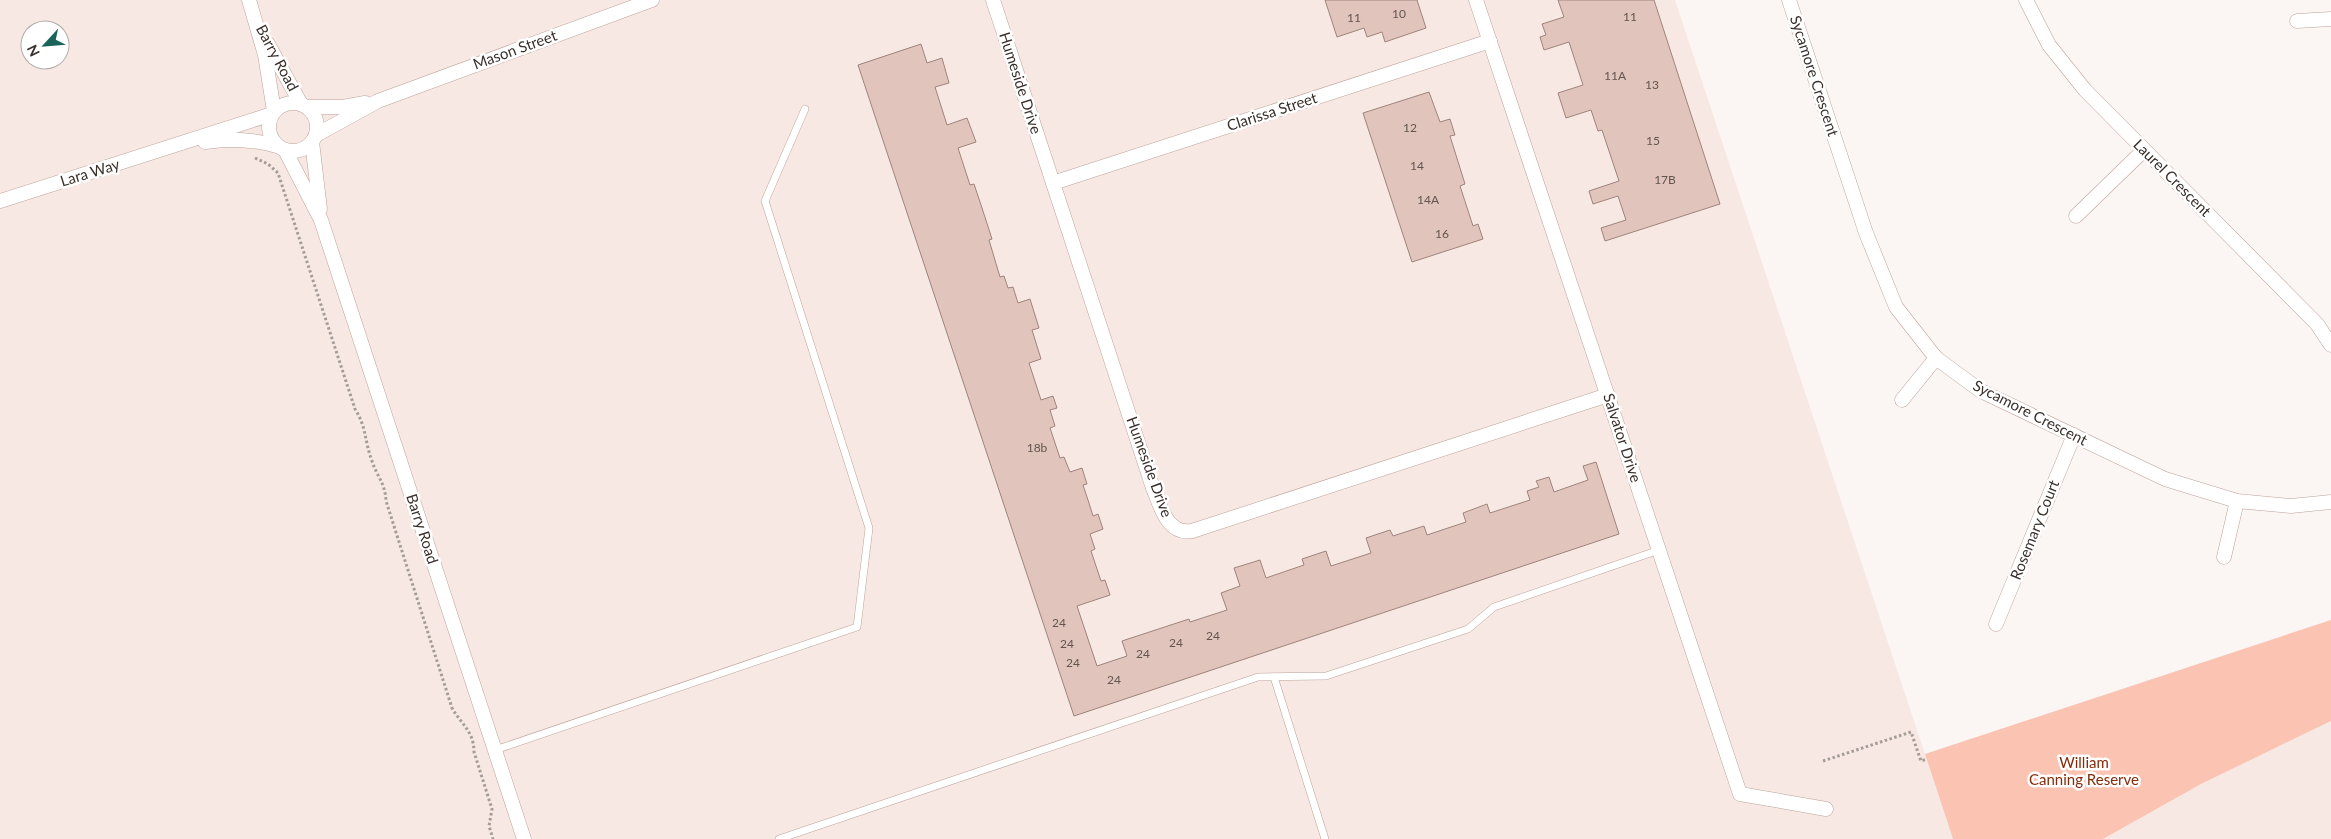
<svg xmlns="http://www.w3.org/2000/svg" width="2331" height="839" viewBox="0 0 2331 839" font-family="Lato,sans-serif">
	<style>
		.built { fill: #f7e8e3; fill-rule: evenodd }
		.green { fill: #fac3b2 }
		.building { fill: #e1c5bc; stroke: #9e847c }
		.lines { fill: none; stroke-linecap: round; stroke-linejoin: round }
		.lane-casing { stroke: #bda39a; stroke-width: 8 }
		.street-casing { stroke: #bda39a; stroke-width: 15 }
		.path { stroke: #a49c99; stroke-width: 3; stroke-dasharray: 2.5 2.5; stroke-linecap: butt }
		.lane { stroke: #fff; stroke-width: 7 }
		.street { stroke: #fff; stroke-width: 14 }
		.labels { text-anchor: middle; stroke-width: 5; stroke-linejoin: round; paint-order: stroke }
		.number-label { font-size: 12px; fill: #63544f }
		.street-label { font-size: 15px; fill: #392f2b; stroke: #fff }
		.park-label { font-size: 15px; fill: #842b0a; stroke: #fff }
	</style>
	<rect width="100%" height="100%" fill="#fbf5f3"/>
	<!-- built -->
	<g class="built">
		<path d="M0,0h1675l278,839h-1953zM30,30h30v30h-30z"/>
		<path d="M2331,721v118h-228l98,-55z"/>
	</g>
	<!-- green -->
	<path class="green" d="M2331,620v101l-130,63 -98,55h-150l-28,-85z"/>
	<!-- building -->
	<g class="building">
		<path d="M1325,0h92l9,28 -41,14 -3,-10 -15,5 -3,-9 -27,9z"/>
		<path d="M1558,0h96l66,204 -115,37 -4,-13 25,-8 -8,-24 -25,8 -4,-13 30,-10 -17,-51 -4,1 -7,-21 -25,8 -8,-25 25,-8 -14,-43 -25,8 -4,-13 6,-2 -4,-11 22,-7z"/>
		<path d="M921,44l6,19 15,-5 7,25 -14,4 12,38 20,-7 9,24 -18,6 12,37 4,-1 8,24 10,31 -3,1 11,37 4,-1 4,12 5,-1 5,16 12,-4 9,29 -7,2 9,29 -12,4 12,37 12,-4 4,12 -7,2 5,16 -5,2 10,30 4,-1 6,15 12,-4 5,16 -4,1 5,15 5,16 5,-2 5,15 -13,5 5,15 -4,2 10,30 4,-1 5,15 -33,11 20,60 30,-10 -5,-15 67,-22 1,3 37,-12 -6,-17 19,-7 -6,-18 26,-8 6,18 38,-13 -2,-6 24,-8 5,15 40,-13 -5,-15 24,-8 3,6 31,-10 3,9 39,-13 -3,-9 24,-9 3,9 40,-13 -3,-9 12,-4 -3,-6 13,-4 5,15 34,-12 -5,-14 13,-4 23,72 -545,182 -216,-651z"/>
		<path d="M1429,92l11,30 10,-3 5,16 -5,1 15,48 -5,2 13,40 5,-2 5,15 -71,23 -49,-149z"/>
	</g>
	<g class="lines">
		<defs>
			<g id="lane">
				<path d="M1274,677l51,162"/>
				<path d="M495,750l362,-123 12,-99 -104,-327 40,-92"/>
				<path d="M779,839l479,-162 68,-1 142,-47 26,-22 165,-57"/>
			</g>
			<g id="street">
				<path d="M249,0l16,55 9,56"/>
				<path d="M993,0l160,488c8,19 14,47 39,43l416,-136"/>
				<path d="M1476,0l264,794 86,15"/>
				<path d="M1789,0l77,233 30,74 40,51 45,33 184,88 72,22 54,5 40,-4"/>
				<path d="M2026,0l23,45 36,45 232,234 14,21"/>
				<path d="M2297,21l34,-2"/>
				<path d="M268,44l33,60"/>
				<circle cx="293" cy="127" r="24"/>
				<path d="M308,107h35l22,-4"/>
				<path d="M316,135l62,-34 274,-101"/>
				<path d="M205,142c26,-4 47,-3 72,4"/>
				<path d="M312,142l8,67"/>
				<path d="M285,150l36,70 203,619"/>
				<path d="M1053,183l437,-142"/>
				<path d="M0,201l272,-87"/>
				<path d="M2076,216l68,-66"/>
				<path d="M1902,400l34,-42"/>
				<path d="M2224,557l13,-56"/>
				<path d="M1996,624l78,-189"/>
			</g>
		</defs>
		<!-- lane casing -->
		<use href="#lane" class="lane-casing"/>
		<!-- street casing -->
		<use href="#street" class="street-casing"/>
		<!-- path -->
		<g class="path">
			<path d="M255,158l13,6 10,9 77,236c12,19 9,31 17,52 5,16 13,21 14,40l66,207c9,16 22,23 22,44l18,57 -3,17 4,13"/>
			<path d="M1823,761l88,-29 10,29 6,-2"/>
		</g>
		<!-- lane -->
		<use href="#lane" class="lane"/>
		<!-- street -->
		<use href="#street" class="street"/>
	</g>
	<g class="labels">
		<!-- number labels -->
		<g class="number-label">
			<text x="1399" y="18">10</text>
			<text x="1630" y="21">11</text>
			<text x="1354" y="22">11</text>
			<text x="1615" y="80">11A</text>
			<text x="1652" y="89">13</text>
			<text x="1410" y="132">12</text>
			<text x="1653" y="145">15</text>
			<text x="1417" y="170">14</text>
			<text x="1665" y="184">17B</text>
			<text x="1428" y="204">14A</text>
			<text x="1442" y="238">16</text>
			<text x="1037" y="452">18b</text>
			<text x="1059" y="627">24</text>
			<text x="1213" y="640">24</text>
			<text x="1176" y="647">24</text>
			<text x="1067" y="648">24</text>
			<text x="1143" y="658">24</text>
			<text x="1073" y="667">24</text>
			<text x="1114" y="684">24</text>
		</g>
		<!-- street labels -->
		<g class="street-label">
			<text transform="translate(515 50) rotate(-20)" y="5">Mason Street</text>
			<text transform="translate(277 58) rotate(62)" y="5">Barry Road</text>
			<text transform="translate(1814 76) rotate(72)" y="5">Sycamore Crescent</text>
			<text transform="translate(1020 83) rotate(72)" y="5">Humeside Drive</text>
			<text transform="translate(1272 112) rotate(-18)" y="5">Clarissa Street</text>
			<text transform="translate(90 173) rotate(-17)" y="5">Lara Way</text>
			<text transform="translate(2172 178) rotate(45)" y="5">Laurel Crescent</text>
			<text transform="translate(2030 413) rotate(27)" y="5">Sycamore Crescent</text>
			<text transform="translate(1622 438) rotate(72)" y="5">Salvator Drive</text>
			<text transform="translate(1149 467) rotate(70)" y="5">Humeside Drive</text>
			<text transform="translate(422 529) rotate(72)" y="5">Barry Road</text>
			<text transform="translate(2035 530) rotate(-68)" y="5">Rosemary Court</text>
		</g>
		<!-- park labels -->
		<g class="park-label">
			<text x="2084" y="768">William<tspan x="2084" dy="17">Canning Reserve</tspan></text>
		</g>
	</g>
	<!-- north arrow -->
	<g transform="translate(45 45) rotate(244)"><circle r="24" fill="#ffffff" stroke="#b0acaa"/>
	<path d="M0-4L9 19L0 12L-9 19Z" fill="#196359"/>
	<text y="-8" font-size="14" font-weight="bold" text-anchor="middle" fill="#392f2b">N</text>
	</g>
</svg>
